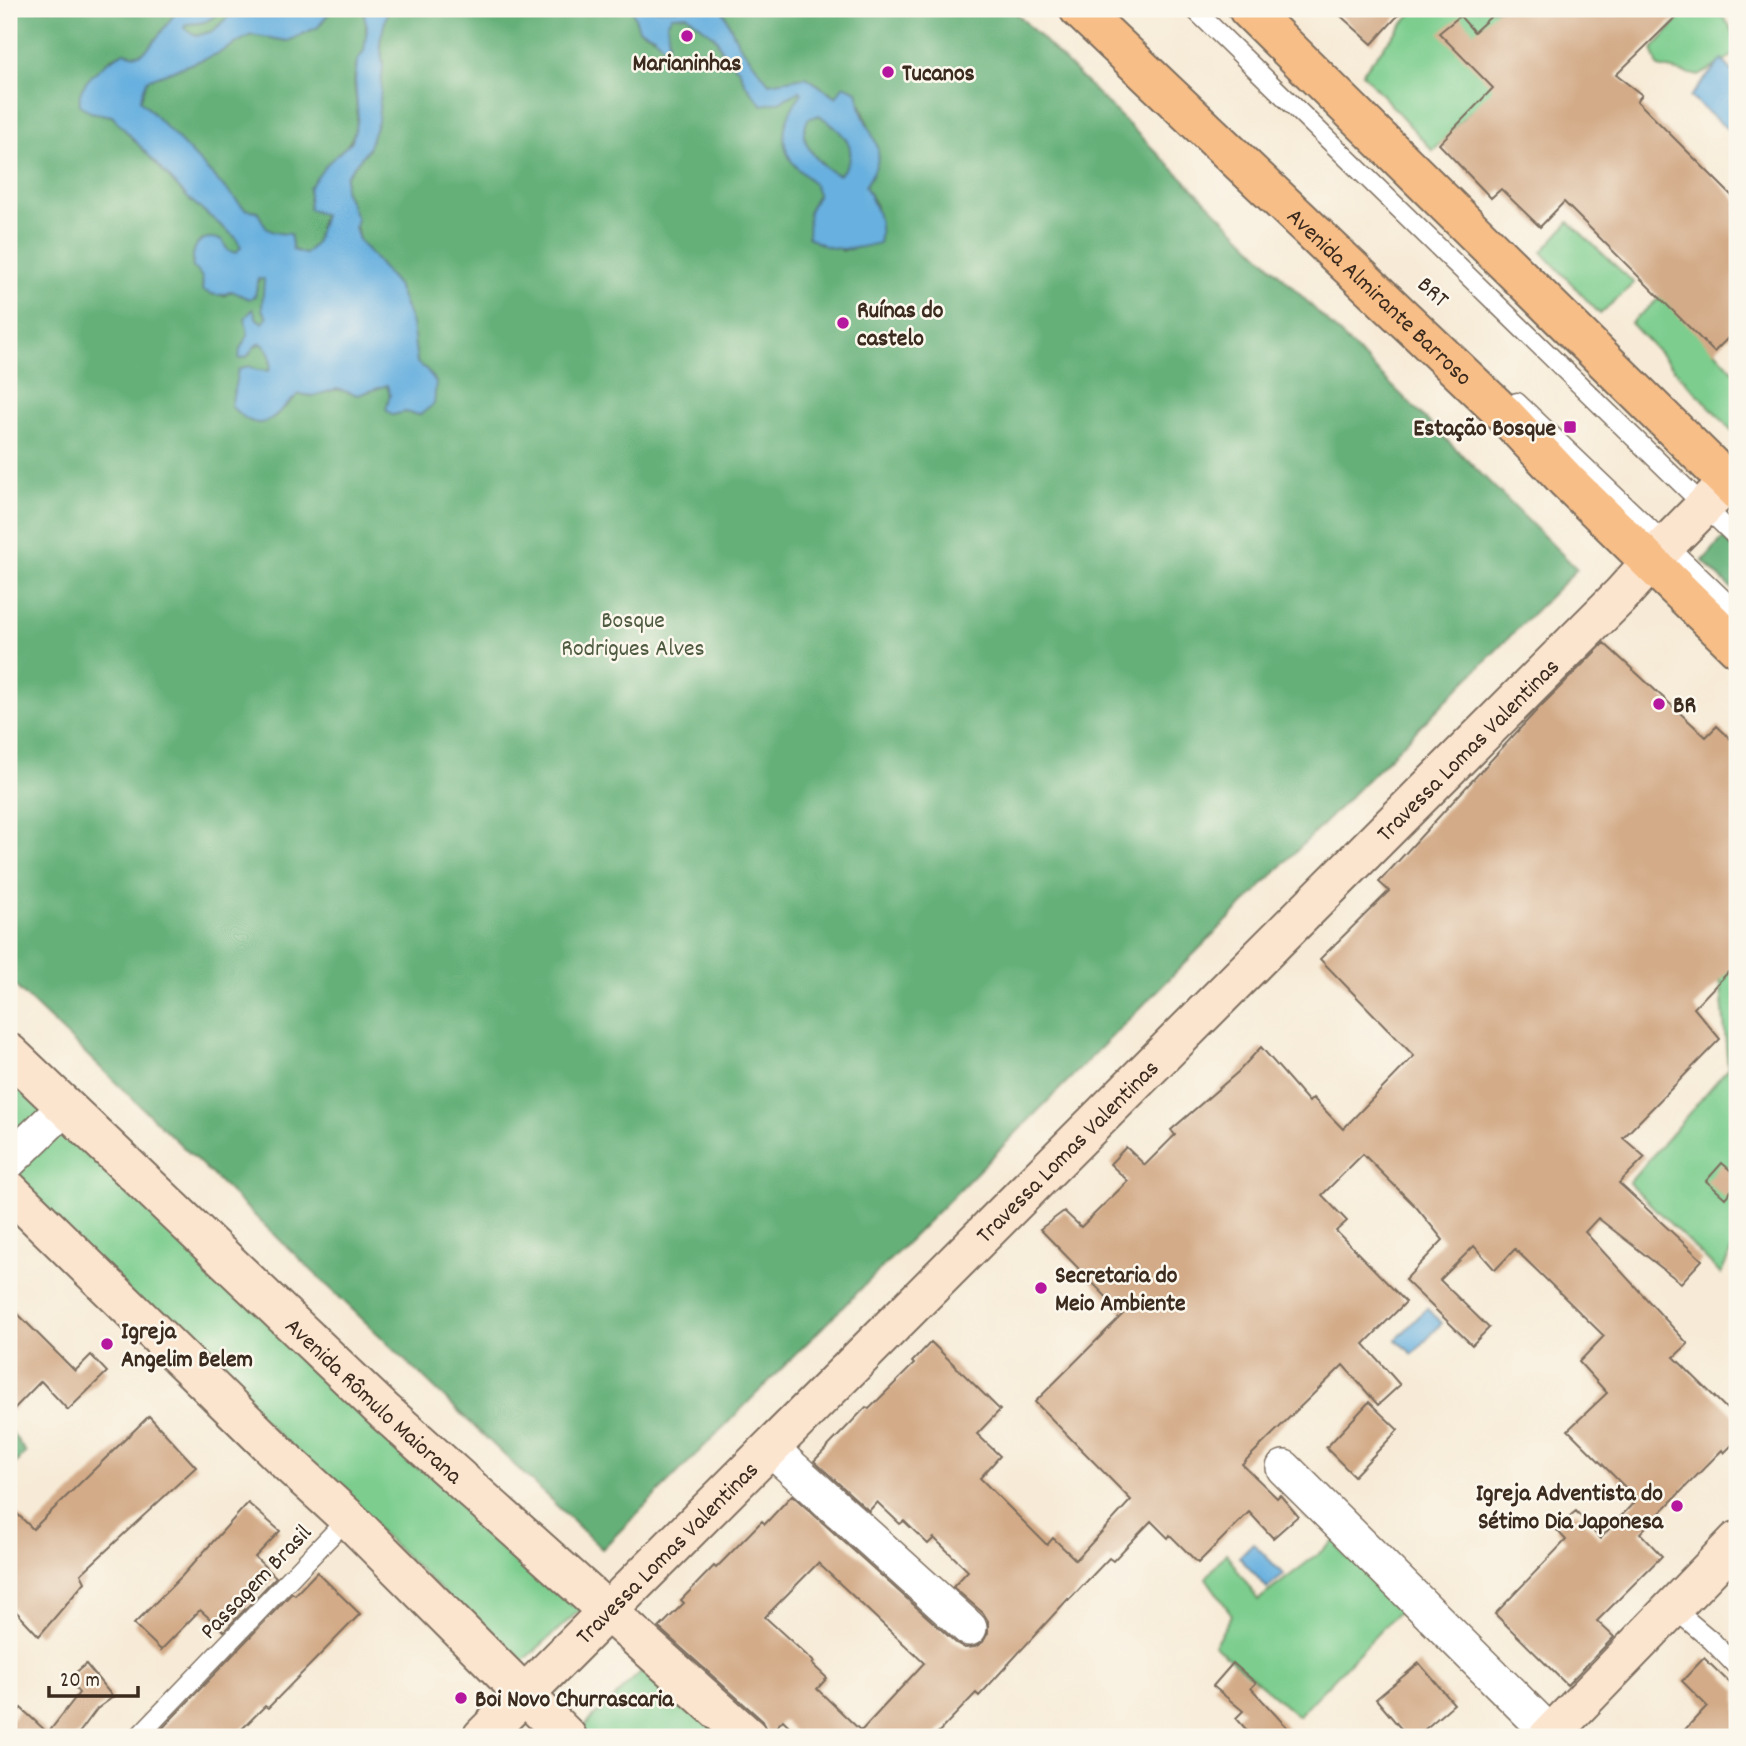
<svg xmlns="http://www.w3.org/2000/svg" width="1746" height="1746" viewBox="0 0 1746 1746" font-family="Dekko,sans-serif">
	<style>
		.green { fill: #7ccd8e; stroke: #5c7c56; stroke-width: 2 }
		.forest { fill: #65b079; stroke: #506d4c; stroke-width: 2 }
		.water { fill: #67b0df; stroke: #516d7e; stroke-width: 2; fill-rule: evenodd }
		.building { fill: #d3ab88; fill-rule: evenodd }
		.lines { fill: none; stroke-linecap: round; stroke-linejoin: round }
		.lane-casing { stroke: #7d6e5f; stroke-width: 21 }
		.street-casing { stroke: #7d6e5f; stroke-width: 38 }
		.secondary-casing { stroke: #7d6e5f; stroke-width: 42 }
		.highway-casing { stroke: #7d6e5f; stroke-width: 42 }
		.lane { stroke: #fff; stroke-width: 18 }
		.street { stroke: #fff; stroke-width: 35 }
		.secondary { stroke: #fce5cf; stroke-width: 38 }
		.highway { stroke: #f7be87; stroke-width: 38 }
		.poi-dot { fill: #b5179e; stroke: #fbf7ec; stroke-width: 2.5 }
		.labels { text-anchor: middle; stroke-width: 5; stroke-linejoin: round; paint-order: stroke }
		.poi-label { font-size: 24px; font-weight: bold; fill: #3b2a1e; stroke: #fbf7ec; text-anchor: start }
		.street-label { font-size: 24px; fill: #3b2a1e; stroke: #fbf7ec }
		.park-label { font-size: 24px; fill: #4e5b40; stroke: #fbf7ec }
	</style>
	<rect width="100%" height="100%" fill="#fbf7ec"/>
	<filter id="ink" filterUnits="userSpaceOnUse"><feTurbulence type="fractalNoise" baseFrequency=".0143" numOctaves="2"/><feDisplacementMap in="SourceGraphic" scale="14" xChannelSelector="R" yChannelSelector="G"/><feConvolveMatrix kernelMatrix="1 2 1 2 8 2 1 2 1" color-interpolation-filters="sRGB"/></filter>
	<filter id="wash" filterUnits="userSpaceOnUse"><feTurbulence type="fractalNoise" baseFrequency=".00686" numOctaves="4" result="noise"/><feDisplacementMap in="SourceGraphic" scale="28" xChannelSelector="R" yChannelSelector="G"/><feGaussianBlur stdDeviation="1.57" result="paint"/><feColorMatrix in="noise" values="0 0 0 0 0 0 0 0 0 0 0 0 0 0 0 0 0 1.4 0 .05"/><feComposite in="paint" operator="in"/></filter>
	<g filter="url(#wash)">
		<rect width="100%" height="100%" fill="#f7ebd7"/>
		<!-- green -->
		<g class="green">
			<path d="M1415,9h144l20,19 -111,86 -35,37 -71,-78z"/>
			<path d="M1688,9h26c15,13 23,23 23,44l-38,23 -41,-9 -6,-18z"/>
			<path d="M1569,222l65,61 -34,31 -58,-62z"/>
			<path d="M1664,294l73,81v61l-106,-113z"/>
			<path d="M1737,957v281l-16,36 -92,-91 99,-115 -8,-93z"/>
			<path d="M9,1073l573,535 -63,57 -510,-488z"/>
			<path d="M1336,1540l69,65 -107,111 -84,-71 18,-30 -26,-37 20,-25 32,47z"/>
			<path d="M647,1666l76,71h-136l-7,-7z"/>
		</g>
		<!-- forest -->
		<g class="forest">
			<path d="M9,9h169c-6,9 -28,40 -36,44 -6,3 -11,1 -17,-1l-14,6 -24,24 3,30 22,4 76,82 48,40 5,9 -4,6 -9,-2 -6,-11c-23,-7 -31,7 -29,28 9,6 11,11 9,22l22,6 8,-5 23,4 4,-17h5l3,40 -4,6 -6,-5 -17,30 7,8 8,-11 6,-3c9,6 11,17 8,28l-12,-1 -3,52c22,0 29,-15 45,-28l14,2 24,-7 21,6 29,-10 3,10 -3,15 6,5 12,-3 15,3 6,-46 -9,-6 -5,-39 -15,-39 -38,-45 -7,-34 -8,-16 2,-14 22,-27 15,-83 -3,-25 8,-32h244l7,20 30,16 -2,-22 5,-8h15l29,23 9,20 14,11 7,16 54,5 2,3 -5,74 17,14 4,13 -9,17 33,40 36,-8 -2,-37 -11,-20c24,-33 -1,-62 -8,-95l-20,6 -31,-20 -37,6 -31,-40 -16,-34h290l565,560 -975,980 -593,-569z"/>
			<path d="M219,9h30l-20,7 -16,15 -17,5 -12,-8 2,-5 28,-6z"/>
			<path d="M332,9h31c3,13 6,31 0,44 -2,4 -5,5 -6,9 -10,34 15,60 -16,90l-26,92 -10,10 -12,-4 -3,-15c-24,-2 -23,-5 -33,-24l-11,-1 -106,-109 7,-21 70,-26 34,-19 37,6 30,-14z"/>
			<path d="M819,115c24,16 46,35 20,60 -14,-4 -32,-25 -35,-39 -1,-6 2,-12 4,-18z"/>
			<path d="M1723,538l14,14v42l-34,-33z"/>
			<path d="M9,1428l17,25 -17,17z"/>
		</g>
		<!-- water -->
		<g class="water">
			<path d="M178,9h41c-9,15 -18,14 -33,15l-2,4 12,8 17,-5 16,-15 20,-7h83l-14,18 -30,14 -37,-6 -34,19 -70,26 -7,20 105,109 12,2c10,19 9,22 33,23l3,16 12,4 10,-10 9,-29 -15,-6v-21l18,-24 25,-23 6,-22 -3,-39 2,-19 7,-10 3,-23 -4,-19h25l-8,32 3,25 -5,55 -10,28 -22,27 -2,14 13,28 -2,10 4,12 38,45 15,39 5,39 9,6 10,13 -2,22 -14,11 -15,-3 -12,3 -7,-5 4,-15 -3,-10 -29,10 -21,-6 -24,7 -14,-2c-27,22 -36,46 -68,12l7,-36 11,-4 8,4 12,1c4,-10 1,-22 -8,-28l-6,3 -8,11 -8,2 1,-10 8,-14 -3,-17 8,-9 4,10 6,4 4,-5 -5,-9 2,-30h-6l-3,17 -6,3 -17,-8c-12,6 -18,5 -30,-1 2,-11 0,-16 -9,-22 -2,-22 6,-35 29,-28l6,11 8,2 5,-6 -5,-9 -48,-40 -76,-82 -22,-4 -10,-7c0,-3 -1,-7 0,-11 4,-16 31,-36 45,-42 6,2 11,4 17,1 9,-5 29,-34 36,-44z"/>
			<path d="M632,9h90l16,34 31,40 37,-6 30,20 8,-12 13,6c2,8 3,16 5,22 14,34 27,38 3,73 10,19 19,36 14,57 -27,7 -47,11 -71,-6l1,-26 9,-17c-4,-13 -10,-16 -20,-25 -23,-24 -14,-53 4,-76l-2,-2 -21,11 -17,3 -16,-20 -7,-16 -14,-11 -9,-20 -29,-23 -15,1 -5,7 2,22 -6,1 -9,-10 -15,-7zM819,115c23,16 46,35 20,60 -14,-4 -32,-24 -35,-39 -1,-6 2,-11 4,-17z"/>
			<path d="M1722,59l15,18v60l-47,-40z"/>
			<path d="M1427,1308l15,15 -29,31 -17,-14z"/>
			<path d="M1253,1543l31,32 -17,13 -28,-31z"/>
		</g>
		<g id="blocks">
			<!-- building -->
			<g class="building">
				<path d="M1333,9h71l-32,35z"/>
				<path d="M1499,9h185l-68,66 26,20 -5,6 100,100v128l-23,23 -150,-150 -24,25 -39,-38 -10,9 -52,-54 54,-56 -54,-55 21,-17 14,16z"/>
				<path d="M1604,643l102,94 11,-11 20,19v218l-43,45 26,31 -97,99 22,19 -26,26 83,77 -21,23 -83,-65 -13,14 103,112 -14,13 63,62v21l-13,13 -2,-3 -82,83 22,23 -65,65 17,16 -47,48 -72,-71 71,-74 -11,-12 21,-17 24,28 37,-40 -69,-69 39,-37 -28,-31 25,-26 -89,-87 -20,21 -21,-24 -34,34 49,48 -17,17 -67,-65 38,-40 -26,-32 -54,-54 -41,41 25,26 -11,10 70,71 -42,42 36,41 -22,20 -35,-40 -101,99 35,34 3,-3 18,21 -25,22 -24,-26 -51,51 -28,-28 -2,3 -17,-17 -38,40 -4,-3 -40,42 -1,-1 -89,97 -3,-3 -42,44h-134l-17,-17 -14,15 -6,-14 -104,-93 25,-25 -3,-3 33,-34 2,2 46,-47 3,3 27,-29 164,148 9,5 10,-1 8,-5 5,-9v-12l-5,-8 -30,-26 15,-16 -34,-33 -6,6 -24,-23 -4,3 -23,-22 -8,9 -55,-50 52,-54 3,2 45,-45 -2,-2 19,-20 69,68 -23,24 23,22 -20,22 67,67 6,-7 23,22 55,-60 -96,-98 88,-88 -83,-85 24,-18 17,16 47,-46 -18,-17 16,-17 19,18 30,-30 -4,-5 67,-58 23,-25 48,55 4,-4 30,31 71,-73 -94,-97 69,-68 -10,-9 159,-173zM818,1563l106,100 -63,68 -44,-42 10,-11 -15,-14 2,-2 -49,-45z"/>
				<path d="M1722,1163l15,13v8l-12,14 -19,-17z"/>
				<path d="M9,1305l66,66 16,-16 16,17 -39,38 -27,-29 -32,33z"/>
				<path d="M1369,1402l29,28 -44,46 -28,-28z"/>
				<path d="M149,1416l47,51 -115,107 4,8 -46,54 -30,-32v-98l24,23z"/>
				<path d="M248,1503l32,28 -25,26 21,20 -52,54 -24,-21 -39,40 -27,-26 47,-47z"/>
				<path d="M317,1572l43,42 -92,94 -3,-2 -31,31h-80l138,-144 3,2z"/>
				<path d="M1704,1658l33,32v47h-59l29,-31 -25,-25z"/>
				<path d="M1233,1663l23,20 -5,5 42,46 -3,3h-37l-17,-19 7,-7 -30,-25z"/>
				<path d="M1419,1663l35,41 -38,33h-8l-32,-38z"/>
				<path d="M86,1664l27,33 -16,12 -21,28h-67v-15l12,-14 27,25 31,-40 -11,-14z"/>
			</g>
		</g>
	</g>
	<g filter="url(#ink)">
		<use href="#blocks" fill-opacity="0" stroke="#7d6e5f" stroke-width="2"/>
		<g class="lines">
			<defs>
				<g id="lane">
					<path d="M1194,9l543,529"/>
					<path d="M1517,402l220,210"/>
					<path d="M1673,1608l39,33 25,26"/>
					<path d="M138,1737l210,-219"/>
				</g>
				<g id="street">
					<path d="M9,1161l56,-54"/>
					<path d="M771,1449l198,179"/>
					<path d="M1284,1468l267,266"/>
				</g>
				<g id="secondary">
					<path id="s1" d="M9,1053l376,359 363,325"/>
					<path d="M9,1190l280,274 59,54 219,219"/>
					<path id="s2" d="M482,1737l1140,-1143 45,-50 70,-71"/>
					<path d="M1548,1737l189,-196"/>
				</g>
				<g id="highway">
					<path id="s3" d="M1079,9l424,404 64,68 170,166"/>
					<path d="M1248,9l489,482"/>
				</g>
			</defs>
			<!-- lane casing -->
			<use href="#lane" class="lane-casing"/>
			<!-- street casing -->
			<use href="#street" class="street-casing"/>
			<!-- secondary casing -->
			<use href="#secondary" class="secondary-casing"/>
			<!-- highway casing -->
			<use href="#highway" class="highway-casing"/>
			<!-- lane -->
			<use href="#lane" class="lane"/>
			<!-- street -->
			<use href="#street" class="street"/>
			<!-- secondary -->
			<use href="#secondary" class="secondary"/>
			<!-- highway -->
			<use href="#highway" class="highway"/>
		</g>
	</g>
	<!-- markers -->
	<g class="poi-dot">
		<circle cx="687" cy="36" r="7"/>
		<circle cx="888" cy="72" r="7"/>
		<circle cx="843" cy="323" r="7"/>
		<rect x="1563" y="420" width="14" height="14" rx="3.5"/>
		<circle cx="1659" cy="704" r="7"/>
		<circle cx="1041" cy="1288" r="7"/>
		<circle cx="107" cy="1344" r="7"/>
		<circle cx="1677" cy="1506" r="7"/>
		<circle cx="461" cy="1698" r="7"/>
	</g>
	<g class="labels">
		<!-- poi labels -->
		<g class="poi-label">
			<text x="687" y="70" text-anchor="middle">Marianinhas</text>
			<text x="902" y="80">Tucanos</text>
			<text x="857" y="317">Ruínas do<tspan x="857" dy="28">castelo</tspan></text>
			<text x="1556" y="435" text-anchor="end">Estação Bosque</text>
			<text x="1673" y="712">BR</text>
			<text x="1055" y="1282">Secretaria do<tspan x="1055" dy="28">Meio Ambiente</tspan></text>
			<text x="121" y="1338">Igreja<tspan x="121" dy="28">Angelim Belem</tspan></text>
			<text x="1663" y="1500" text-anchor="end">Igreja Adventista do<tspan x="1663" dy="28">Sétimo Dia Japonesa</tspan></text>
			<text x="475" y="1706">Boi Novo Churrascaria</text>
		</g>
		<!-- street labels -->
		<g class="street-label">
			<text transform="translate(1434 291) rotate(43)" y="8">BRT</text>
			<text dy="8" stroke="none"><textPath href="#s3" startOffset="416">Avenida Almirante Barroso</textPath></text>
			<text dy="8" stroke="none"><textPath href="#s2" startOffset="1395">Travessa Lomas Valentinas</textPath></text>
			<text dy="8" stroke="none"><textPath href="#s2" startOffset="828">Travessa Lomas Valentinas</textPath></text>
			<text dy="8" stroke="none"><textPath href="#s1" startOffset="504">Avenida Rômulo Maiorana</textPath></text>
			<text dy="8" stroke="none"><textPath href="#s2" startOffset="261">Travessa Lomas Valentinas</textPath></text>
			<text transform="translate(255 1581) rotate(-46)" y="8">Passagem Brasil</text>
		</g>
		<!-- park labels -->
		<g class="park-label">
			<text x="633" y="627">Bosque<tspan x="633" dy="28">Rodrigues Alves</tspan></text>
		</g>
	</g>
	<!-- margin -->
	<rect width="1746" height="1746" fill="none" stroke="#fbf7ec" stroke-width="35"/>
	<!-- scale -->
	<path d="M49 1686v10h89v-10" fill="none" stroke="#3b2a1e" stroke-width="3.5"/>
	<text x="60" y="1686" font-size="21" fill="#3b2a1e" stroke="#fbf7ec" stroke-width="5" paint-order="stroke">20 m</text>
</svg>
